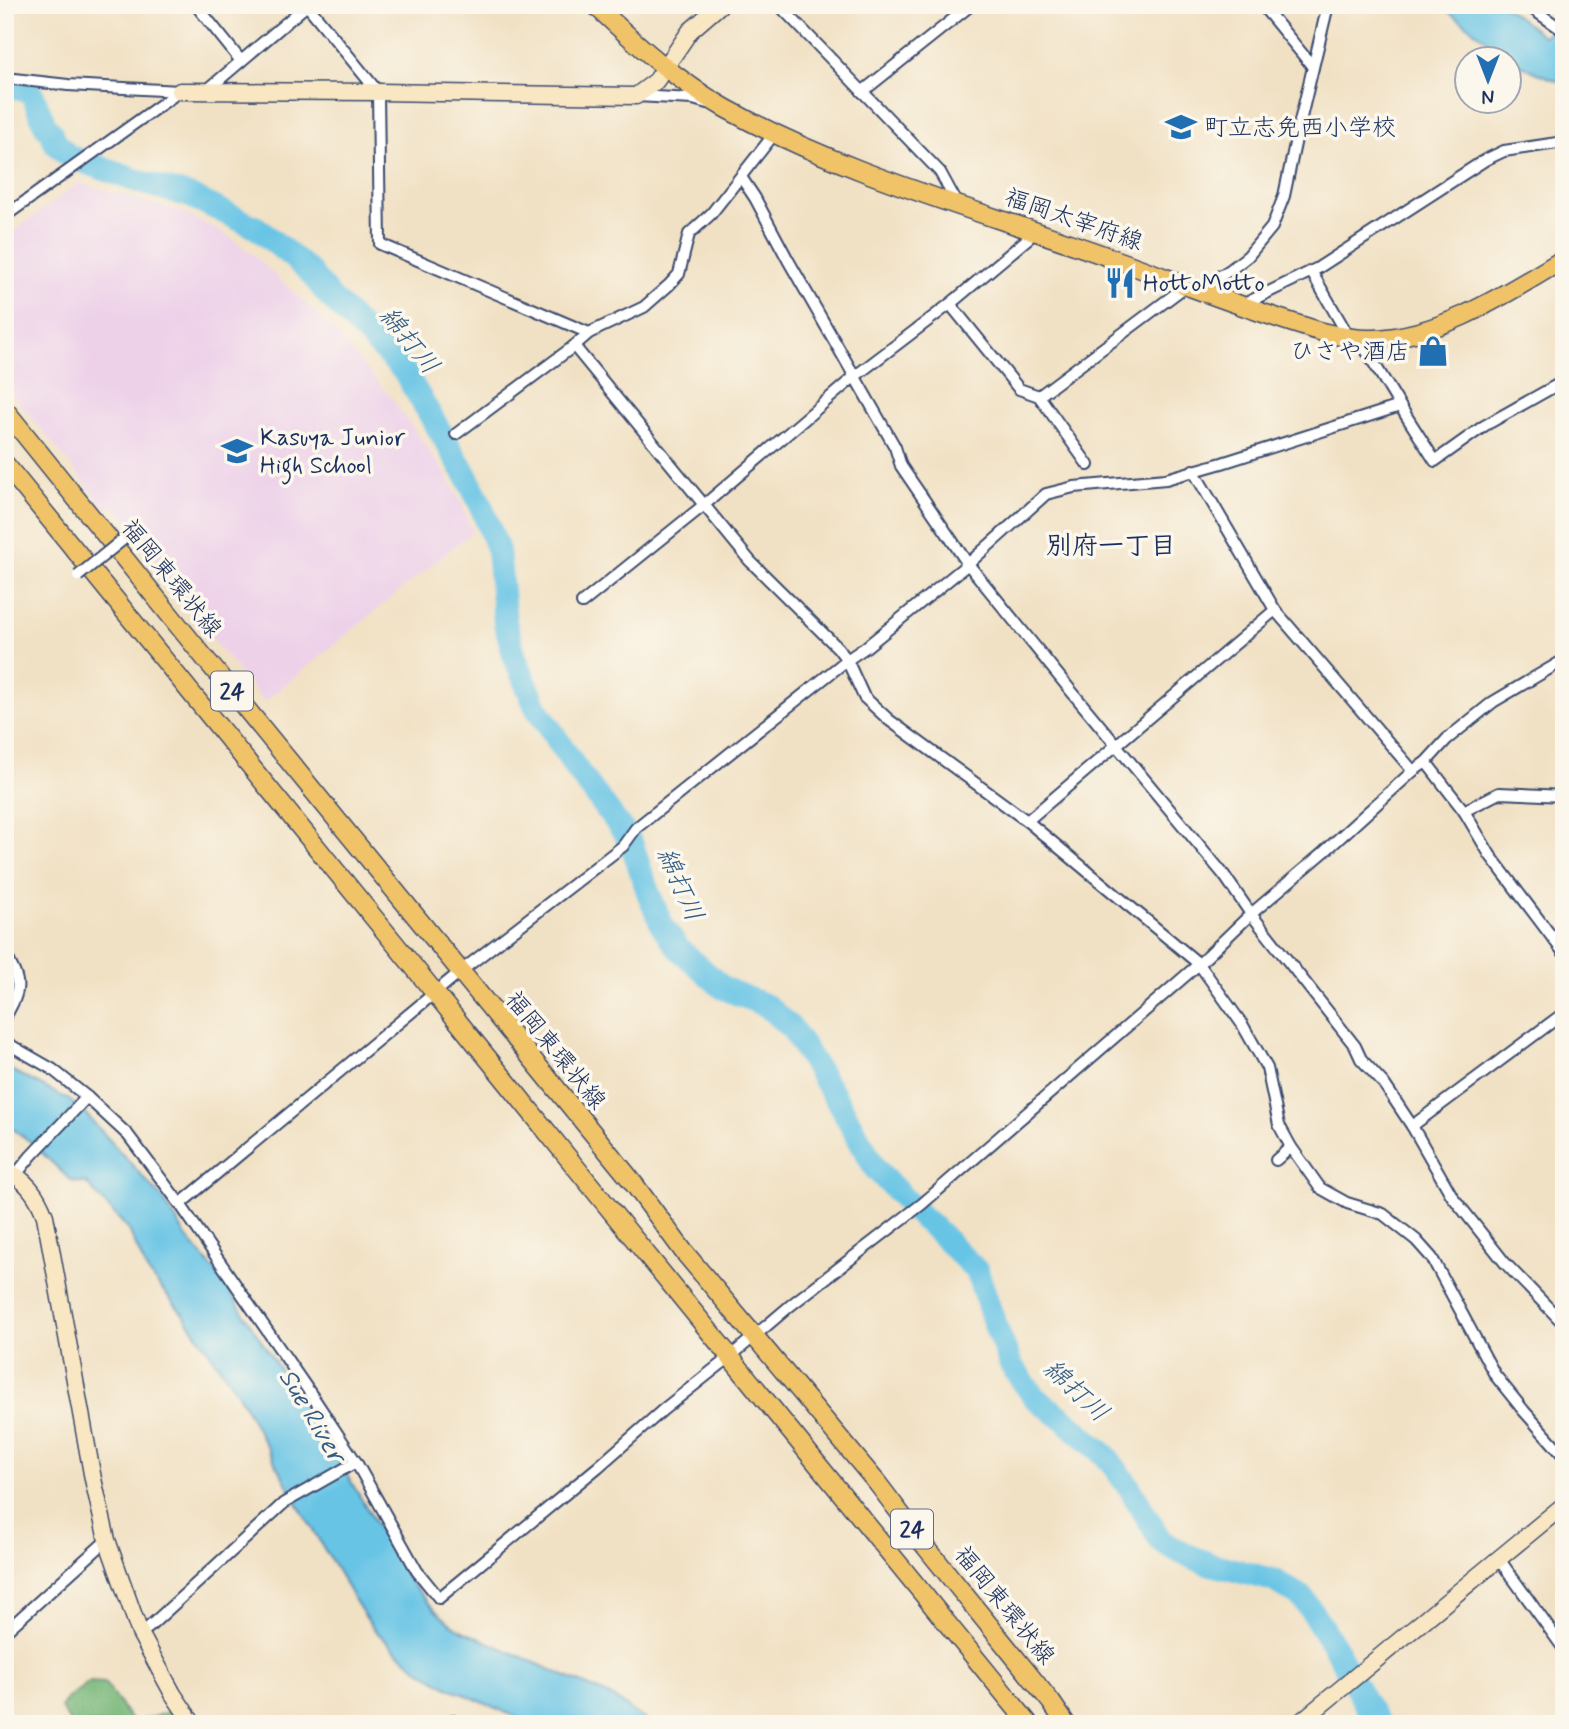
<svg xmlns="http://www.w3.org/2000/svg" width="1569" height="1729" viewBox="0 0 1569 1729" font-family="Mynerve,'Klee One',sans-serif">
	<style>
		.built { fill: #edd1e9 }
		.forest { fill: #75b576; stroke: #48726a; stroke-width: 2 }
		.water { fill: #67c4e5; stroke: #417aa2; stroke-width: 2 }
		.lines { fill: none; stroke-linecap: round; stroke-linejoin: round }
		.river { stroke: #67c4e5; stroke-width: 24 }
		.street-casing { stroke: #3b4a6d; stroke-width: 14 }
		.secondary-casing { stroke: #3b4a6d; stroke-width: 19 }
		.primary-casing { stroke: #3b4a6d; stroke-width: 21 }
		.street { stroke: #fff; stroke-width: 10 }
		.secondary { stroke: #f9e7c3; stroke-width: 16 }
		.primary { stroke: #f1c369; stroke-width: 18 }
		.street-bridge-casing { stroke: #3b4a6d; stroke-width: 14; stroke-linecap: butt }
		.street-bridge { stroke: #fff; stroke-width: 10 }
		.labels { text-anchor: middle; stroke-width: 7; stroke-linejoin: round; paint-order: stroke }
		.shield { fill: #fbf7ec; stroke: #5e6b89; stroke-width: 2 }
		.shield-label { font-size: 23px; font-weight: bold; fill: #1b2f5e }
		.poi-label { font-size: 24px; fill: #1b2f5e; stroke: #fbf7ec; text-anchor: start }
		.street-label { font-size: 24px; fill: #1b2f5e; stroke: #fbf7ec }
		.water-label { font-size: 26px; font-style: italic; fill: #325c86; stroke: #fbf7ec }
		.neighbourhood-label { font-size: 26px; font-weight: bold; fill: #1b2f5e; stroke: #fbf7ec }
	</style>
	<rect width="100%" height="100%" fill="#fbf7ec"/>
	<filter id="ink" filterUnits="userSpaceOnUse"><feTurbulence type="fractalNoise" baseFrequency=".0143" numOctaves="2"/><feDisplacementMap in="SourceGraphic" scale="14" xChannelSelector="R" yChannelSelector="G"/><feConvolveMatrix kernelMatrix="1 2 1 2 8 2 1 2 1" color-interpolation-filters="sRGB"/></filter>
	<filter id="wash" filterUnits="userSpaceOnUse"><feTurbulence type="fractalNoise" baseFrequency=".00686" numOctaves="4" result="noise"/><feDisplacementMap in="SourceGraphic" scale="28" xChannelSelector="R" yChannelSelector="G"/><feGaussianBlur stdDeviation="1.57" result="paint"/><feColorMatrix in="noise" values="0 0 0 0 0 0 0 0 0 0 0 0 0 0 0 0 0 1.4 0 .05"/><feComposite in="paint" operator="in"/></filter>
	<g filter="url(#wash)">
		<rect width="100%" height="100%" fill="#f1e1c4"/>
		<!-- built -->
		<path class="built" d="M79,183l103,29 42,21 32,24 75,71 62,72 49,68 20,35 10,29 -208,170 -112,-137 6,-4 -43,-56 -9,4 -101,-124v-147z"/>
		<!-- forest -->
		<path class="forest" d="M89,1682l16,1 28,40 39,-12 8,13h-109l-10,-16 7,-10z"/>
		<!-- water -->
		<g class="water">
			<path d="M1437,5h66l40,31 6,-4 15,12v39c-11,-4 -21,-7 -31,-12 -35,-17 -62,-47 -96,-66z"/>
			<path d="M5,1067l63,32 16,13 79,87 24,39 32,37 121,188 71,120 26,29 14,12 14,8 148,65 38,27h-119l-84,-37 -27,-16 -25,-20 -24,-24 -18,-28 -57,-96 -60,-111 -54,-78 -36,-43 -18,-41 -43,-47 -15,-2 -39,-38 -27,-20z"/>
		</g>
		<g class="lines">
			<!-- river -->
			<path class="river" d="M5,86l26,5 14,34 6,7 4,10 13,14 75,27 47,13 67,32 51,42 21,26 75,75 62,104 14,28 18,48 7,71 10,36 21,49 41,63 47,62 8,13 17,50 13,30 16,23 45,40 44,18 26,24 51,82 31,56 48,51 6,4 48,48 18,54 16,40 24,33 30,22 41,36 23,31 32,54 21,12 25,10 66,17 30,18 34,53 30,56 12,17"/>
		</g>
	</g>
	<g filter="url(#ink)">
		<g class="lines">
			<defs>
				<g id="street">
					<path d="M196,5l45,56"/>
					<path d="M307,5l71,87 2,152 209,89"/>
					<path d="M779,5l161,167 18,33"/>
					<path d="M1262,5l51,62"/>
					<path d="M1527,5l37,26"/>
					<path d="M5,78l63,7 112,6"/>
					<path d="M206,91l101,-86"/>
					<path d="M862,92l109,-87"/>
					<path d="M636,96l57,3 14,4"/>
					<path d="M741,177l14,21 33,62 107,187 6,19 67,98 99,122 157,189 27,39 104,132 6,13 23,25 28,42 40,70 53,67 59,61"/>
					<path d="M5,216l175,-125"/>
					<path d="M1311,271l38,66 17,13 34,56 35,55 49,-35 80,-45"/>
					<path d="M1205,292l7,-11 18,-11 18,-14 24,-29 12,-31 13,-62 31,-129"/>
					<path d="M950,304l69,85 20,7 49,69"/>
					<path d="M1242,305l76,-37 167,-108 19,-9 60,-9"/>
					<path d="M574,346l176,215 88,87 9,12 17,37 25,23 138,101 172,143 43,60 25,44 12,57 12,22 29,41 27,15 36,11 33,26 16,18 63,117 29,36 40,45"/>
					<path d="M1039,396l147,-110"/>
					<path d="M456,434l118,-88 15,-13 55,-26 25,-22 10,-11 10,-40 22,-20 64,-81"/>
					<path d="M1193,470l82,140 138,161"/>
					<path d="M582,603l122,-98 150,-128 96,-73 87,-73"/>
					<path d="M1426,762l38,49 26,44 74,98"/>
					<path d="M1464,811l35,-18 65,3"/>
					<path d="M1027,821l248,-211"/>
					<path d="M5,953c15,30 18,33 0,64"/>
					<path d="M5,1042l47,27 35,28 41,38 52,69 135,196 41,62 61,109 22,27 159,-131 66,-58 67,-53 60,-51 131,-101 277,-240 52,-50 73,-62 89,-81 13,-9 21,-23 46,-37 71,-42"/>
					<path d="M1412,1126l152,-113"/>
					<path d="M1276,1160l15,-13"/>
					<path d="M5,1188l26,-32 56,-59"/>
					<path d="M180,1204l281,-233 162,-125 13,-18 211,-168 19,-13 102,-83 78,-70 28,-7 92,-8 56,-16 178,-57"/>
					<path d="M1499,1559l65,90"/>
					<path d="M5,1632l102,-92"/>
					<path d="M140,1633l8,-5 136,-125 72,-41"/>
					<path d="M449,1724l4,-3"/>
				</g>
				<g id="secondary">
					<path d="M180,91l198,1 258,4 20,-15 34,-50 30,-26"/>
					<path d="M5,1169c21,11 32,25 40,47l48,263 14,61 33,93 33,61 20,30"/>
					<path d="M1298,1724l266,-219"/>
				</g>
				<g id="primary">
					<path d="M595,5c40,38 82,76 130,103 122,68 258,103 389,151 53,19 106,40 161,58 31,10 65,23 98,22 69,-2 134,-46 191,-80"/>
					<path d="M5,410l181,225 445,545 53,72 194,232 43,57 130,161 15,22"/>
					<path d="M5,464l430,529 147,182 447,549"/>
				</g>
			</defs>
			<!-- street casing -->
			<use href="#street" class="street-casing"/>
			<!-- secondary casing -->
			<use href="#secondary" class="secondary-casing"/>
			<!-- primary casing -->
			<use href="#primary" class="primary-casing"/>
			<!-- street -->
			<use href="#street" class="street"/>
			<!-- secondary -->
			<use href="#secondary" class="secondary"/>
			<!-- primary -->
			<use href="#primary" class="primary"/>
			<defs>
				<path id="street-bridge" d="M78,576l53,-43"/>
			</defs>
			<!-- street-bridge casing -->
			<use href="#street-bridge" class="street-bridge-casing"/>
			<!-- street-bridge -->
			<use href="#street-bridge" class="street-bridge"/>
		</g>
	</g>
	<!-- icons -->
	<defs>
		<symbol id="school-bare" viewBox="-9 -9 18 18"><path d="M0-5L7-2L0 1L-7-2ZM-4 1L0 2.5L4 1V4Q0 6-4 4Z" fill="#1f6fb2" stroke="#fbf7ec" stroke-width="2.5" paint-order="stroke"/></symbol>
		<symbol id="restaurant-bare" viewBox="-9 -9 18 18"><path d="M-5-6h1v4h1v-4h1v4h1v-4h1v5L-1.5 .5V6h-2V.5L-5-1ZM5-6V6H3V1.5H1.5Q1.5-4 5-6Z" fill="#1f6fb2" stroke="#fbf7ec" stroke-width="2.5" paint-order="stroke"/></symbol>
		<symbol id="shop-bare" viewBox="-9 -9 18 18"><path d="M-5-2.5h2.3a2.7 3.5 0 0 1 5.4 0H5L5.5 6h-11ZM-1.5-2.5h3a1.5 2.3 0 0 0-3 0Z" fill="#1f6fb2" stroke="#fbf7ec" stroke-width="2.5" paint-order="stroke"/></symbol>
	</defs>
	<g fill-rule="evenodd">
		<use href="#school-bare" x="1159" y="105" width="44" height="44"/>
		<use href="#restaurant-bare" x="1098" y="261" width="44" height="44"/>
		<use href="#shop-bare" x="1411" y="329" width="44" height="44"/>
		<use href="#school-bare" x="215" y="429" width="44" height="44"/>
	</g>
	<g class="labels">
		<!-- shield labels -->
		<g class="shield">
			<rect x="211" y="671.5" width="42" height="39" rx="5"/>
			<rect x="891" y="1509.5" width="42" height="39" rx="5"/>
		</g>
		<g class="shield-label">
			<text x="232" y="699">24</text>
			<text x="912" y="1537">24</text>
		</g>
		<!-- poi labels -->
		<g class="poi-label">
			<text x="1204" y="135">町立志免西小学校</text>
			<text x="1143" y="291">HottoMotto</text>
			<text x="1410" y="359" text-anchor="end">ひさや酒店</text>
			<text x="260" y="445">Kasuya Junior<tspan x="260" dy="28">High School</tspan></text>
		</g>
		<!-- street labels -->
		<g class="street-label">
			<text transform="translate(1074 219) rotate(19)" y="8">福岡太宰府線</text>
			<text transform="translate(172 578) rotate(51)" y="8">福岡東環状線</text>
			<text transform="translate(556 1050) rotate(51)" y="8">福岡東環状線</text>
			<text transform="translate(1005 1605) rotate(51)" y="8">福岡東環状線</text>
		</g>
		<!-- water labels -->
		<g class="water-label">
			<text transform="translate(410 340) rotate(51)" y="9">綿打川</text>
			<text transform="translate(681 884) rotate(66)" y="9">綿打川</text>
			<text transform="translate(1077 1390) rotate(43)" y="9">綿打川</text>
			<text transform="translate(313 1415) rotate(59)" y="9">Sue River</text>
		</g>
		<!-- neighbourhood labels -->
		<g class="neighbourhood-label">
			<text x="1111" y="554">別府一丁目</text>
		</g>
	</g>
	<!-- margin -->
	<rect width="1569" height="1729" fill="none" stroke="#fbf7ec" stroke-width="28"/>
	<!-- north arrow -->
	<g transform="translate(1488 80) rotate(180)"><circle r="33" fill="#fbf7ec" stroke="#a1a7b3" stroke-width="2"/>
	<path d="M0-5L12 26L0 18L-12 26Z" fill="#1f6fb2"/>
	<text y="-10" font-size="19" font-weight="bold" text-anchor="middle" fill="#1b2f5e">N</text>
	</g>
</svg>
